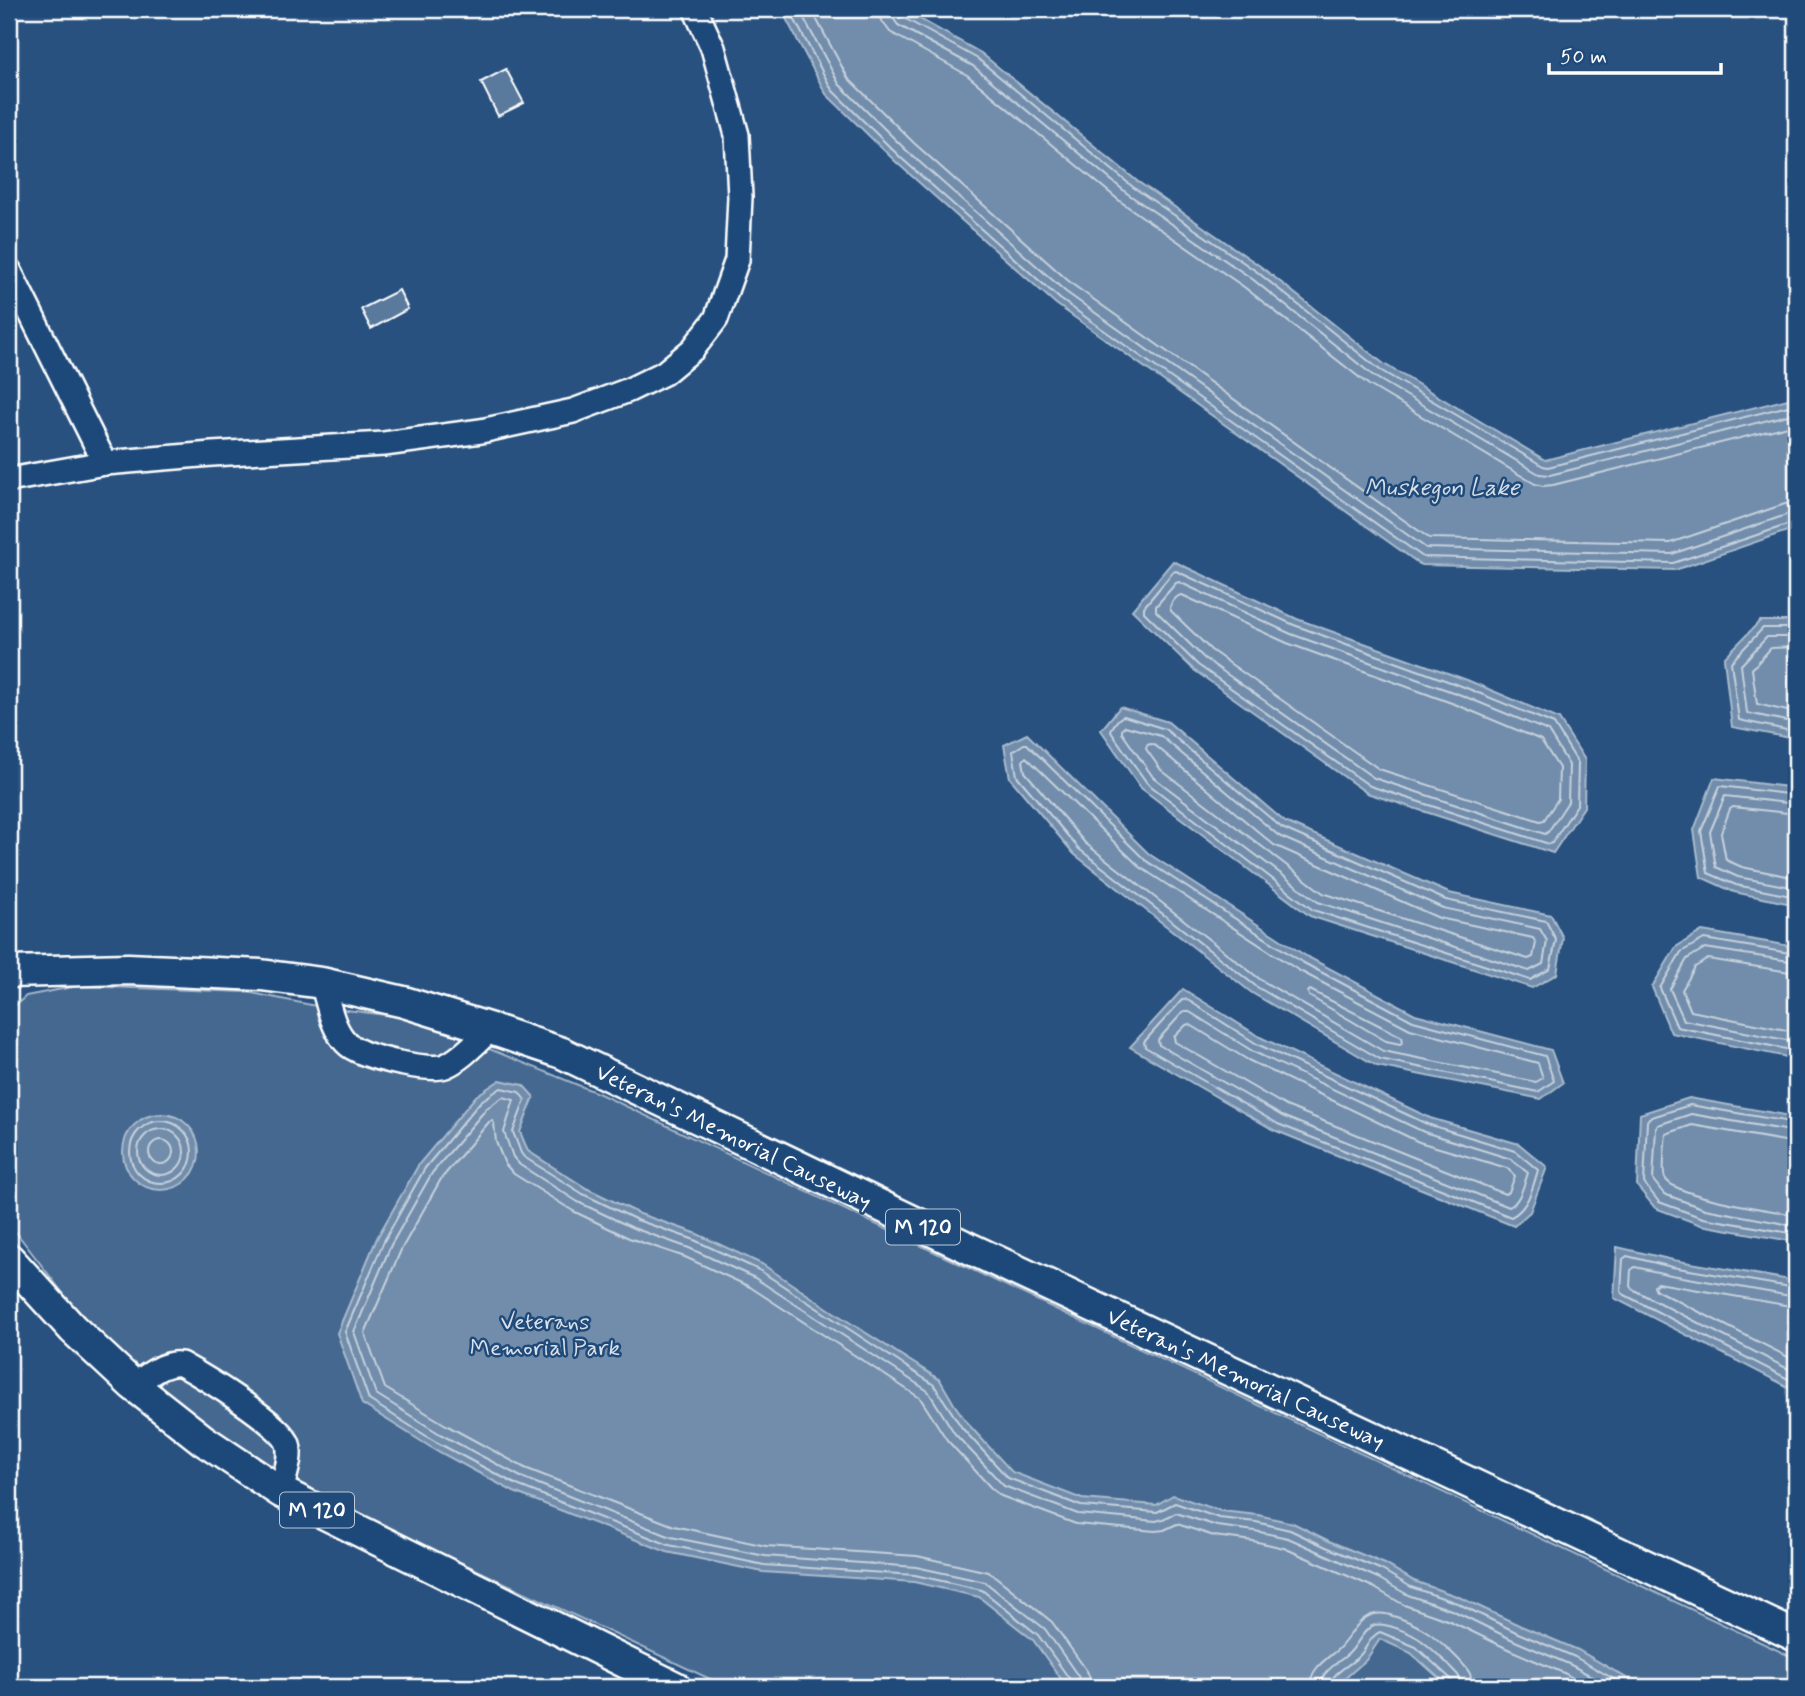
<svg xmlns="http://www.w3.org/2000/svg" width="1805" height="1696" viewBox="0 0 1805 1696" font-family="Mynerve,sans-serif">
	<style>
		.green { fill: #446890; stroke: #a2b4c8; stroke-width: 2 }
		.water { fill: #718dab; stroke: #aabbcd; stroke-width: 2 }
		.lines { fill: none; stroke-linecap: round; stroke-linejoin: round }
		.shore { stroke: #c6d1dd; stroke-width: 2 }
		.building { fill: #5a7a9d; stroke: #fff; stroke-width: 2 }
		.minor-casing { stroke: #fff; stroke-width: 28 }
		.major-casing { stroke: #fff; stroke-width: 35 }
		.minor { stroke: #1f4a7a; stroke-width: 23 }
		.major { stroke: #1f4a7a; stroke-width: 30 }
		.labels { text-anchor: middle; stroke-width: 5; stroke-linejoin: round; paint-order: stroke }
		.shield { fill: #1f4a7a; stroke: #bcc9d7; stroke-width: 2 }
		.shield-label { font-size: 21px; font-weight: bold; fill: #fff }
		.street-label { font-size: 23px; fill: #fff; stroke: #1f4a7a }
		.park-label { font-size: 23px; fill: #dae1e9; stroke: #1f4a7a }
		.water-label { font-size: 24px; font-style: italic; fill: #d4dde6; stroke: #1f4a7a }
	</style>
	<rect width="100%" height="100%" fill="#28517f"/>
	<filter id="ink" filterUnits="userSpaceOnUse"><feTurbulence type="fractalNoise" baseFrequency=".0143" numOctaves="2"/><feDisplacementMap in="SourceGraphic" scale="14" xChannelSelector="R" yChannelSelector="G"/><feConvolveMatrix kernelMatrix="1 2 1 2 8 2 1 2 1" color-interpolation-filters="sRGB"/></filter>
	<g filter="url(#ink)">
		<!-- green -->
		<path class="green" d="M78,986l169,6 69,14 100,13 184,75 1196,565v28h-1069l-397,-186 -89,-53 -111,-82 -58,-61 -63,-82v-212l17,-15z"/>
		<!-- water -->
		<g class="water">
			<path d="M781,9h121l79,44 156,128 123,85 124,98 161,96 251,-63v131l-121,42 -254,-5 -365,-261 -160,-142 -70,-68z"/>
			<path d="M1173,561l124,58 170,61 92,39 26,41 -1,47 -31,46 -186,-60 -173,-123 -62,-60z"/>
			<path d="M1760,621h36v118l-64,-12 -8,-69z"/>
			<path d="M1120,707l48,15 117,100 164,71 102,22 12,23 -6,36 -25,14 -222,-72 -169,-128 -40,-58z"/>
			<path d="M1027,734l122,120 157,102 109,58 136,36 12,33 -22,16 -164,-33 -125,-73 -178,-139 -64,-76 -6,-33z"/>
			<path d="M1714,778l82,10v117l-62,-13 -33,-15 -7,-47z"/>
			<path d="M1702,931l94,16v112l-125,-26 -19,-46 24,-40z"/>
			<path d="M1183,989l77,48 170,81 89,26 28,23 -17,45 -16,14 -240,-96 -144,-83z"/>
			<path d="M500,1080l23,5 11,12 -14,35 8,19 58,37 54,26 55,19 67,31 76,51 102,65 14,24 14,20 44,48 70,27 74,6 17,-10 48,16 37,4 35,8 36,18 56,23 29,17 45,16 62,29 57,24 64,37h-193l-38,-34 -31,-14 -14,21 -31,27h-268l-34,-47 -54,-43 -65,-15 -151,-10 -96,-20 -153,-60 -82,-44 -70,-44 -25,-71 40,-95 42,-74 57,-68z"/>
			<path d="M1689,1098l107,19v125l-95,-17 -46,-17 -18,-22 3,-72z"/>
			<circle cx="161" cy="1152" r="38"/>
			<path d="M1617,1247l56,13 123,21v110l-182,-93z"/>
		</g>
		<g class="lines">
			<!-- shore -->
			<g class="shore">
				<path d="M789,9l43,81 68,67 160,142 363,258 250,6 123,-41"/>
				<path d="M799,9l40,75 67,66 160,142 360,256 246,6 117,-40 7,-1"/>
				<path d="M811,9l37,69 66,65 158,141 357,254 241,5 115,-39 11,-1"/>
				<path d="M880,9l2,12 8,11 77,43 154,127 123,85 125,98 166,99 8,2 10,-1 243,-61"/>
				<path d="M891,9l2,9 5,7 75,41 155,128 123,84 124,99 164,97 11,1 246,-62"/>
				<path d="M900,9v5l4,4 74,41 155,128 123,84 124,99 163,96 5,1 248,-63"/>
				<path d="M1176,571l118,54 170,62 90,37 24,39 -1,42 -25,38 -3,1 -179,-58 -172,-121 -54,-53v-5l29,-35z"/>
				<path d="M1179,582l112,52 170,61 87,36 21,34 -1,37 -20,30 -3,2 -171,-56 -170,-120 -48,-47v-5l20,-23z"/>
				<path d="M1182,595l105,48 170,62 84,35 18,28 -1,31 -14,21 -4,1 -161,-52 -168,-119 -41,-40c-1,-6 7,-15 12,-15z"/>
				<path d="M1796,628h-33l-32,34 8,58 57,12"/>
				<path d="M1796,637h-29l-26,28 6,48 49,10"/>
				<path d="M1796,647l-25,1 -19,21 5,35 39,9"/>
				<path d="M1124,716l41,13 117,99 164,72 100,21 10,19 -6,29 -20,11 -217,-70 -166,-127 -36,-51c1,-6 8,-15 13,-16z"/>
				<path d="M1125,726l36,10 118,100 164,72 97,21 7,12 -4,23 -14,7 -211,-69 -165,-125 -31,-44v-3z"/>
				<path d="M1024,744h3l118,116 157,102 111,59 132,35 9,25 -16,11 -158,-33 -123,-72 -178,-138 -62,-73 -4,-25z"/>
				<path d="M1151,744l5,2 118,99 165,73 94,20 3,5 -3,14 -5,2 -205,-66 -162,-123 -15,-21 1,-4z"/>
				<path d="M1026,757l114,110 158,103 112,59 128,34 5,15 -7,4 -153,-31 -122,-71 -176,-137 -60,-71 -2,-11z"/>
				<path d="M1796,795l-76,-9 -19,45 7,42 28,12 60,12"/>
				<path d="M1796,804l-71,-8 -15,36 6,35 22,10 58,11"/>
				<path d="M1796,814l-63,-7 -3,2 -9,24 5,27 16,7 54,11"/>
				<path d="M1796,954l-92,-15 -23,13 -21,36 17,39 119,24"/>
				<path d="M1796,962l-91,-14 -18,11 -17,30 14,31 112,22"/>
				<path d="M1796,973l-88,-14 -13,8 -13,23 9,21 105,21"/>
				<path d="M1310,990l92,47 1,5 -3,2 -14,-3 -77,-45 -1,-4z"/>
				<path d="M1186,999l71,45 170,80 88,27 23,19c-5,17 -10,39 -27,47l-233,-93 -133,-77 -1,-5 38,-42z"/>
				<path d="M1184,1011h4l66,41 170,80 87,27 17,14c-4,11 -8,30 -19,34l-227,-91 -123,-71 -1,-5z"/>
				<path d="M1189,1024l59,36 171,82 88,26 8,8 -6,16 -4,2 -219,-88 -111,-64 -1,-5 12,-12z"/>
				<circle cx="161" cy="1152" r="31"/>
				<path d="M1796,1123l-106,-18 -41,13 -2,3 -3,62 15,19 44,16 93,16"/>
				<circle cx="161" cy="1152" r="23"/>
				<path d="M1796,1132l-105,-18 -33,11 -2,3 -3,52 11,14 41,15 91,17"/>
				<circle cx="161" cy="1152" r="12"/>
				<path d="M1796,1143l-104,-18 -26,9c-1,8 -4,38 -1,44 8,19 109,33 131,37"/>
				<path d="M1796,1288l-124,-21 -45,-11 -4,3 -2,32 2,3 173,89"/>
				<path d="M1796,1297l-125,-22 -36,-8 -4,3 -1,16 2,3 164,84"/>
				<path d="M1796,1307l-138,-24 -4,3 2,4 140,71"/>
				<path d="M1072,1687l-1,-6 -33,-46 -56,-45 -67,-15 -151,-10 -95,-20 -152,-60 -81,-43 -67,-42 -24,-68 39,-91 41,-73 56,-67 20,-13 18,4 6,8 -12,32 8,21 3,4 59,37 54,26 55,19 67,31 175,115 28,43 46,50 73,28 76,6 18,-9 44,15 37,4 34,8 36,17 56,23 29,17 46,16 61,30 57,24 53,30"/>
				<path d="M1081,1687l-3,-11 -33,-47 -60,-47 -69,-15 -151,-11 -94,-19 -150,-60 -81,-43 -64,-40 -22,-62 37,-87 41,-72 55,-65 16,-11 11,3 -10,32 9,25 7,8 58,37 55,26 56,20 66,30 173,113 27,43 49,52 74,28 78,7 7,-2 13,-6 41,13 38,5 33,7 90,40 30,17 46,16 61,30 56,24 40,22"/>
				<path d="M1091,1687l-1,-9 -3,-7 -35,-49 -56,-45 -8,-5 -71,-16 -151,-10 -92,-20 -149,-58 -79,-43 -61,-37 -20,-55 36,-83 40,-71 48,-57 3,-1 2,2 2,19 9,22 9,10 59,37 56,27 56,19 65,30 170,111 27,42 46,50 8,6 75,28 79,7 9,-1 13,-6 37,12 39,5 31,7 89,39 31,18 46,16 60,29 56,24 23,13"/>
				<path d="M1310,1687c0,-18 14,-26 27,-37 13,-11 20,-33 38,-36 13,-3 40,10 51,17 10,6 37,31 43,41 3,5 3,10 3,15"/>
				<path d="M1320,1687c1,-15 16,-23 27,-32 10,-8 14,-23 25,-29 10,-6 41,8 50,15 13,10 25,22 36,34l3,6 1,6"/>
				<path d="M1329,1687c2,-15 23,-22 32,-33 7,-8 9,-18 19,-22l36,15 35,32 2,8"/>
			</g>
		</g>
		<!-- building -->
		<g class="building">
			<path d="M506,69l18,34 -26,13 -17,-34z"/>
			<path d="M399,290l9,19 -37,20 -10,-20z"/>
		</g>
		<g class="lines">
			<defs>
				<g id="minor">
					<path d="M9,270l96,193"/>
					<path d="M9,480l96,-17 107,-9 172,-10 97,-13 92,-20 56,-21 35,-17 29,-24 23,-30 21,-59 3,-63 -3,-62 -24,-87 -18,-39"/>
					<path d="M322,983c6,18 9,41 21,56 3,4 8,8 12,10 15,9 75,23 90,17 17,-7 32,-25 46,-37"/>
					<path d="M133,1385c14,-8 31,-24 48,-21 20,11 101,60 107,80 4,15 -4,33 -7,48"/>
				</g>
				<g id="major">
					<path d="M9,972l119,-3 133,6 61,8 82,19 87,27 71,24 411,197 823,386"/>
					<path d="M9,1259l64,70 60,56 70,55 78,52 394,195"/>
				</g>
			</defs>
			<!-- minor casing -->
			<use href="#minor" class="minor-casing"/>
			<!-- major casing -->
			<use href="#major" class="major-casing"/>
			<!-- minor -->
			<use href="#minor" class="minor"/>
			<!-- major -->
			<use href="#major" class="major"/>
		</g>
	</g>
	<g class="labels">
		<!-- shield labels -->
		<g class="shield">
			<rect x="886" y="1209.5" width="74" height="35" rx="5"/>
			<rect x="280" y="1492.5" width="74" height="35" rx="5"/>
		</g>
		<g class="shield-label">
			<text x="923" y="1234">M 120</text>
			<text x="317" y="1517">M 120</text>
		</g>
		<!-- street labels -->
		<g class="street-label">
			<text transform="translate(734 1136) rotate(26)" y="8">Veteran's Memorial Causeway</text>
			<text transform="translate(1246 1378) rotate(25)" y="8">Veteran's Memorial Causeway</text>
		</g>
		<!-- park labels -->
		<g class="park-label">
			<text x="545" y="1329">Veterans<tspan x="545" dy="26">Memorial Park</tspan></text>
		</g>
		<!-- water labels -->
		<g class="water-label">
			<text x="1442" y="495">Muskegon Lake</text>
		</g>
	</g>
	<!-- margin -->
	<rect width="1805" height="1696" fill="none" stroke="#1f4a7a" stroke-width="35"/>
	<rect x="18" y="18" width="1770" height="1661" fill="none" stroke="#fff" stroke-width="2.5" filter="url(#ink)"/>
	<!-- scale -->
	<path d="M1549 63v10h172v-10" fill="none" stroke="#ffffff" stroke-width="3.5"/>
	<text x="1560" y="63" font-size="21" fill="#ffffff" stroke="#1f4a7a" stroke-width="5" paint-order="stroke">50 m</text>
</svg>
